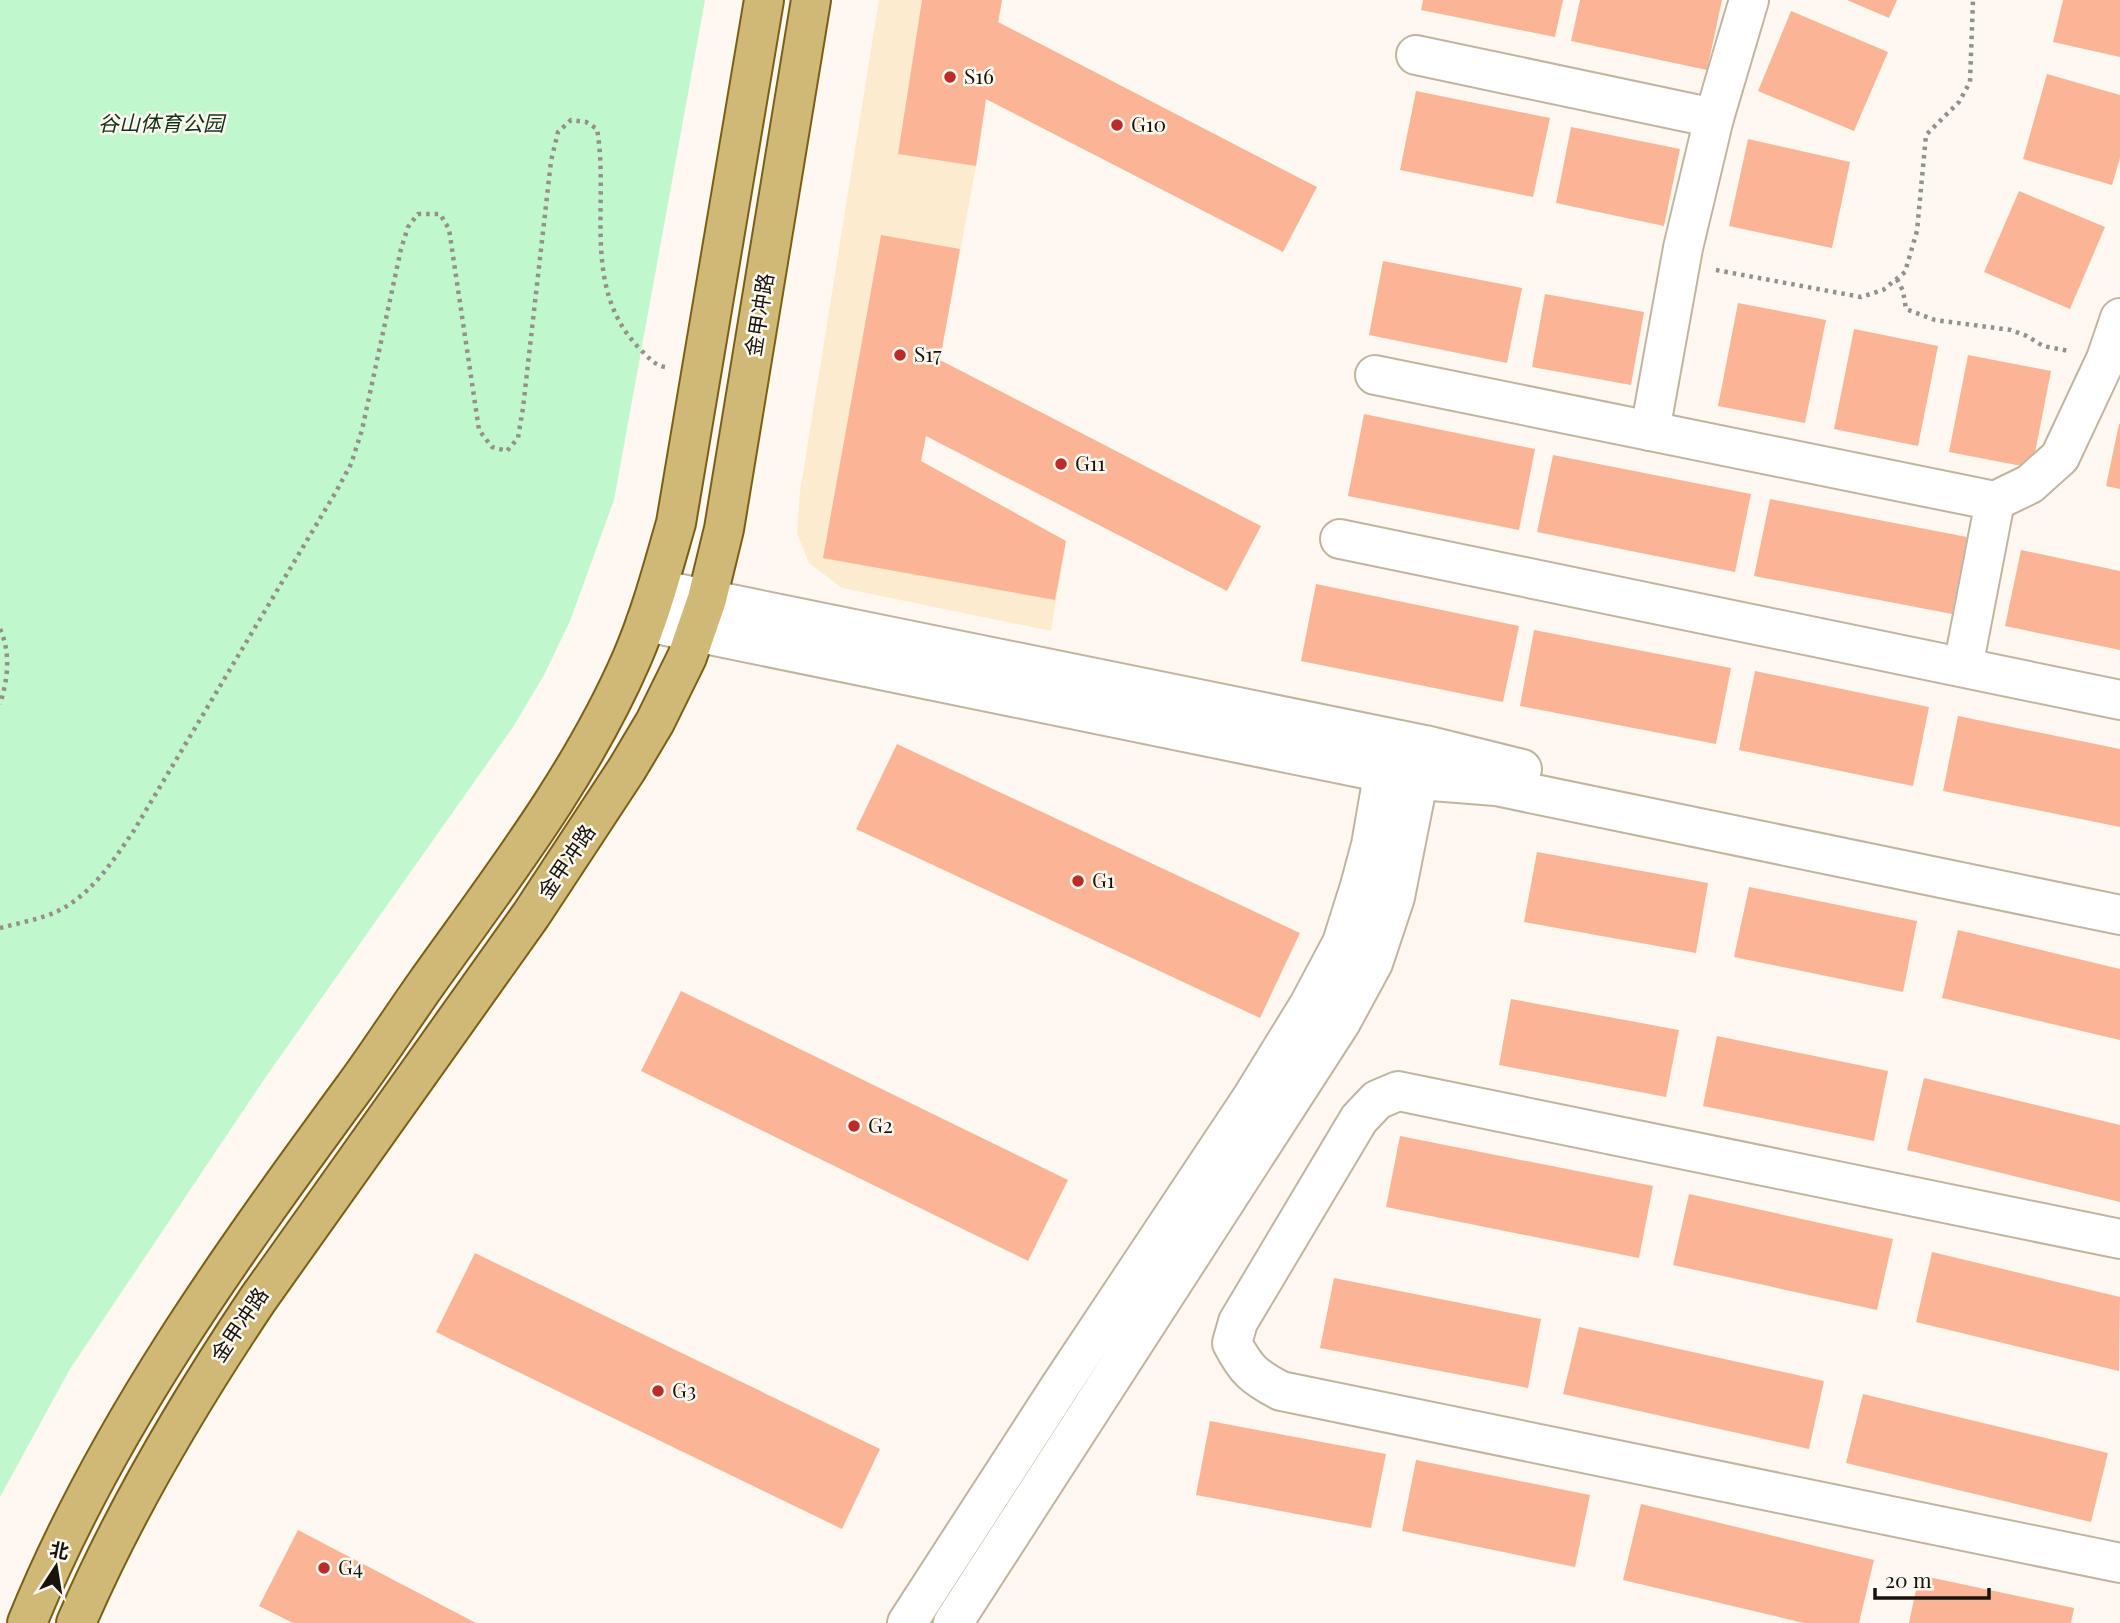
<svg xmlns="http://www.w3.org/2000/svg" width="2120" height="1623" viewBox="0 0 2120 1623" font-family="'Playfair Display','Noto Sans SC',serif">
	<style>
		.built { fill: #fdebcf }
		.green { fill: #c1f7cc }
		.building { fill: #fbb596 }
		.lines { fill: none; stroke-linecap: round; stroke-linejoin: round }
		.minor-casing { stroke: #c1b4a0; stroke-width: 42 }
		.major-casing { stroke: #7b5f16; stroke-width: 42 }
		.path { stroke: #959088; stroke-width: 4.5; stroke-dasharray: 3.5 5; stroke-linecap: butt }
		.minor { stroke: #fff; stroke-width: 38 }
		.major { stroke: #d0b877; stroke-width: 38 }
		.poi-dot { fill: #bb2c28; stroke: #fef8f0; stroke-width: 2.5 }
		.labels { text-anchor: middle; stroke-width: 5; stroke-linejoin: round; paint-order: stroke }
		.poi-label { font-size: 21px; fill: #18140c; stroke: #fef8f0; text-anchor: start }
		.park-label { font-size: 21px; font-style: italic; fill: #11321b; stroke: #fef8f0 }
		.street-label { font-size: 21px; fill: #18140c; stroke: #fef8f0 }
	</style>
	<rect width="100%" height="100%" fill="#fef8f0"/>
	<!-- built -->
	<path class="built" d="M879,0h123l-26,166 -55,295 145,80 -15,90 -209,-43 -33,-25 -12,-30 3,-41z"/>
	<!-- green -->
	<path class="green" d="M0,0h705l-91,500 -44,121 -26,54 -31,52 -248,351 -195,291 -70,128z"/>
	<!-- building -->
	<g class="building">
		<path d="M922,0h80l-4,22 319,165 -34,65 -297,-153 -10,67 -78,-12z"/>
		<path d="M1423,0h140l-8,37 -134,-27z"/>
		<path d="M1580,0h142l-15,70 -136,-29z"/>
		<path d="M1847,0h50l-8,18z"/>
		<path d="M2063,0h57v57l-67,-15z"/>
		<path d="M1791,11l97,41 -34,79 -96,-40z"/>
		<path d="M2047,74l73,21v63l-8,27 -89,-26z"/>
		<path d="M1416,91l134,27 -17,79 -133,-27z"/>
		<path d="M1571,127l109,22 -16,77 -108,-23z"/>
		<path d="M1748,139l102,23 -18,86 -103,-22z"/>
		<path d="M2019,191l86,36 -35,82 -86,-37z"/>
		<path d="M881,235l79,14 -20,111 321,166 -34,65 -301,-155 -5,25 145,80 -11,59 -232,-42z"/>
		<path d="M1383,261l139,27 -15,75 -138,-28z"/>
		<path d="M1545,294l99,18 -13,73 -99,-18z"/>
		<path d="M1738,303l88,17 -21,103 -87,-17z"/>
		<path d="M1854,329l84,17 -20,100 -84,-17z"/>
		<path d="M1968,355l83,16 -19,97 -83,-16z"/>
		<path d="M1364,414l171,35 -16,81 -171,-34z"/>
		<path d="M2119,424h1v65l-14,-3z"/>
		<path d="M1553,455l198,39 -16,78 -198,-40z"/>
		<path d="M1770,499l197,38 -15,77 -198,-38z"/>
		<path d="M2021,550l99,21v79l-115,-24z"/>
		<path d="M1316,584l203,42 -16,76 -202,-41z"/>
		<path d="M1534,630l197,38 -15,76 -196,-38z"/>
		<path d="M1755,671l174,36 -16,79 -174,-36z"/>
		<path d="M1958,716l162,33v78l-177,-36z"/>
		<path d="M897,744l403,189 -40,85 -404,-189z"/>
		<path d="M1537,852l171,31 -12,70 -172,-31z"/>
		<path d="M1749,887l168,34 -14,71 -169,-35z"/>
		<path d="M1958,930l162,39v71l-178,-42z"/>
		<path d="M681,991l387,189 -40,81 -387,-190z"/>
		<path d="M1511,999l168,31 -13,67 -167,-32z"/>
		<path d="M1717,1036l171,35 -14,70 -171,-35z"/>
		<path d="M1924,1078l196,47v77l-213,-52z"/>
		<path d="M1400,1136l253,50 -14,72 -253,-51z"/>
		<path d="M1689,1194l204,45 -16,71 -204,-45z"/>
		<path d="M1932,1252l188,45 -1,74 -203,-49z"/>
		<path d="M475,1253l405,196 -38,80 -406,-197z"/>
		<path d="M1334,1278l207,41 -13,69 -208,-40z"/>
		<path d="M1579,1327l245,54 -15,68 -246,-55z"/>
		<path d="M1863,1394l245,59 -17,69 -245,-59z"/>
		<path d="M1210,1421l176,33 -15,74 -175,-33z"/>
		<path d="M1416,1460l174,35 -15,72 -173,-36z"/>
		<path d="M1641,1504l233,56 -15,63h-55l-181,-43z"/>
		<path d="M298,1530l178,93h-183l-34,-17z"/>
		<path d="M1919,1575l155,33 -3,15h-162z"/>
	</g>
	<g class="lines">
		<defs>
			<g id="minor">
				<path d="M1416,55l298,63"/>
				<path d="M1375,375l620,126 35,-17 30,-27 46,-98 14,-41"/>
				<path d="M1650,431l33,-183 31,-130 35,-118"/>
				<path d="M1340,539l780,161"/>
				<path d="M657,589l768,156 97,24"/>
				<path d="M646,622l773,158 77,6 624,129"/>
				<path d="M1963,667l32,-166"/>
				<path d="M2120,1239l-722,-148 -21,9 -18,19 -121,203 -6,21c14,27 22,34 49,48l839,172"/>
				<path d="M907,1623l152,-235 194,-292 56,-91 33,-62 18,-57 11,-41 17,-98"/>
				<path d="M953,1623l388,-601 32,-59 22,-66 28,-141"/>
			</g>
			<g id="major">
				<path d="M27,1623c79,-195 205,-369 329,-538 24,-33 46,-67 70,-101 74,-104 155,-208 206,-326 19,-44 31,-90 44,-135l88,-523"/>
				<path d="M76,1623c49,-114 113,-221 182,-324l273,-384 96,-146 28,-47 32,-65 20,-58 17,-70 87,-529"/>
			</g>
		</defs>
		<!-- minor casing -->
		<use href="#minor" class="minor-casing"/>
		<!-- major casing -->
		<use href="#major" class="major-casing"/>
		<!-- path -->
		<g class="path">
			<path d="M1716,270l145,27 22,-7 22,-18 12,-41 9,-96 33,-33 11,-20 3,-82"/>
			<path d="M1897,279l6,12 3,18 29,11 76,10 16,6 16,10 26,5"/>
			<path d="M0,629c11,24 8,50 0,75"/>
			<path d="M0,928c19,-5 41,-9 58,-17 34,-17 54,-49 75,-79l204,-342 14,-26 11,-34 39,-181 7,-22 10,-13h22l9,15 30,201 13,17 15,4 11,-13 5,-30 28,-247 7,-29 13,-12 15,2 11,7c13,74 -17,159 43,220 8,8 14,16 25,18"/>
		</g>
		<!-- minor -->
		<use href="#minor" class="minor"/>
		<!-- major -->
		<use href="#major" class="major"/>
	</g>
	<!-- markers -->
	<g class="poi-dot">
		<circle cx="950" cy="77" r="7"/>
		<circle cx="1117" cy="125" r="7"/>
		<circle cx="900" cy="355" r="7"/>
		<circle cx="1061" cy="464" r="7"/>
		<circle cx="1078" cy="881" r="7"/>
		<circle cx="854" cy="1126" r="7"/>
		<circle cx="658" cy="1391" r="7"/>
		<circle cx="324" cy="1568" r="7"/>
	</g>
	<g class="labels">
		<!-- poi labels -->
		<g class="poi-label">
			<text x="964" y="84">S16</text>
			<text x="1131" y="132">G10</text>
			<text x="914" y="362">S17</text>
			<text x="1075" y="471">G11</text>
			<text x="1092" y="888">G1</text>
			<text x="868" y="1133">G2</text>
			<text x="672" y="1398">G3</text>
			<text x="338" y="1575">G4</text>
		</g>
		<!-- park labels -->
		<g class="park-label">
			<text x="161" y="131">谷山体育公园</text>
		</g>
		<!-- street labels -->
		<g class="street-label">
			<text transform="translate(760 315) rotate(-81)" y="7">金甲冲路</text>
			<text transform="translate(567 862) rotate(-56)" y="7">金甲冲路</text>
			<text transform="translate(240 1325) rotate(-56)" y="7">金甲冲路</text>
		</g>
	</g>
	<!-- north arrow -->
	<g transform="translate(56 1567) rotate(12)" stroke="#fef8f0" stroke-width="5" paint-order="stroke">
	<path d="M0-5L12 26L0 18L-12 26Z" fill="#18140c"/>
	<text y="-10" font-size="19" font-weight="bold" text-anchor="middle" fill="#18140c">北</text>
	</g>
	<!-- scale -->
	<path d="M1875 1588v10h114v-10" fill="none" stroke="#18140c" stroke-width="3.5"/>
	<text x="1885" y="1588" font-size="21" fill="#18140c" stroke="#fef8f0" stroke-width="5" paint-order="stroke">20 m</text>
</svg>
